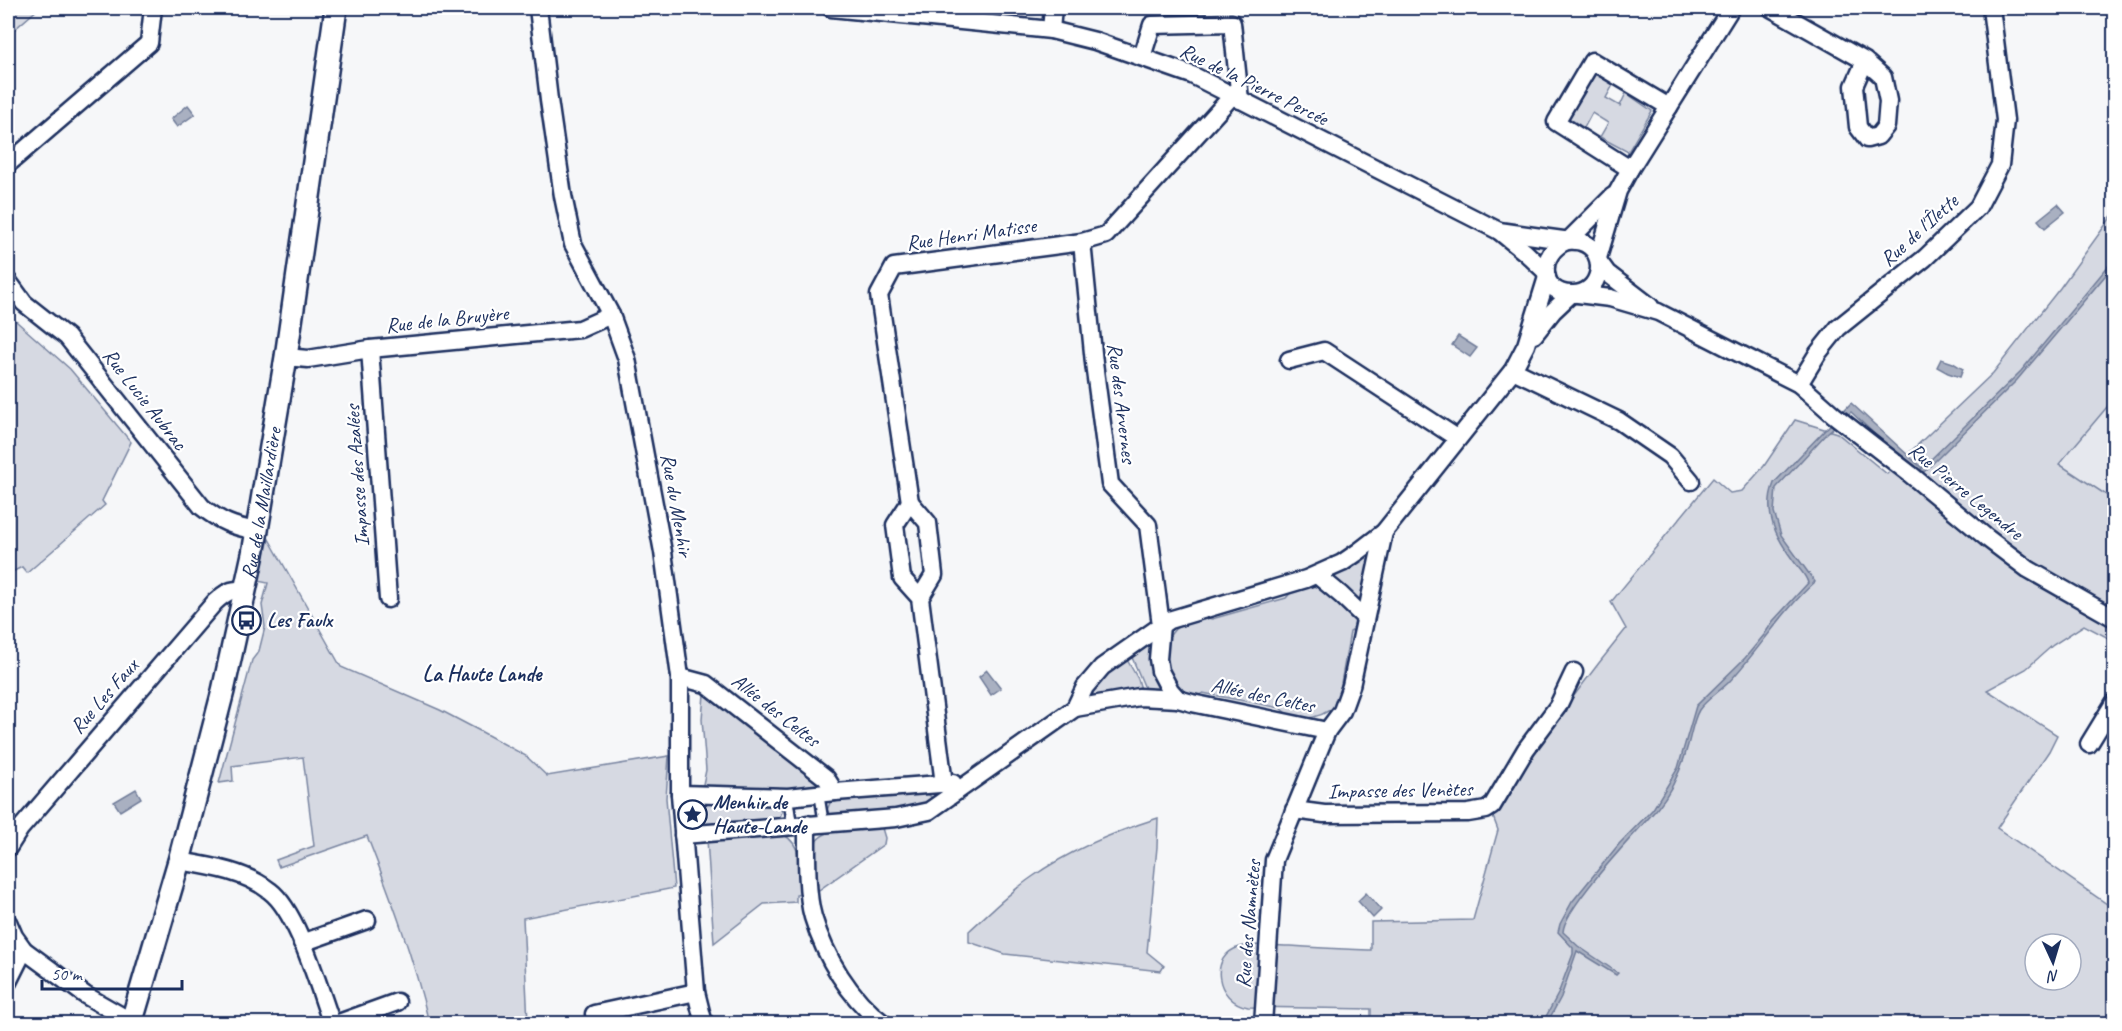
<svg xmlns="http://www.w3.org/2000/svg" width="2122" height="1031" viewBox="0 0 2122 1031" font-family="Caveat,sans-serif">
	<style>
		.built { fill: #e6e8ee }
		.green { fill: #d6d9e2; stroke: #7884a0; stroke-width: 1.5; fill-rule: evenodd }
		.water { fill: #a9b0c1; stroke: #707c99; stroke-width: 1.5 }
		.lines { fill: none; stroke-linecap: round; stroke-linejoin: round }
		.service-casing { stroke: #1b2f5e; stroke-width: 13 }
		.minor-casing { stroke: #1b2f5e; stroke-width: 21 }
		.tertiary-casing { stroke: #1b2f5e; stroke-width: 26 }
		.service { stroke: #fff; stroke-width: 8 }
		.minor { stroke: #fff; stroke-width: 16 }
		.tertiary { stroke: #fff; stroke-width: 21 }
		.labels { text-anchor: middle; stroke-width: 4.5; stroke-linejoin: round; paint-order: stroke }
		.street-label { font-size: 21px; fill: #1b2f5e; stroke: #fff }
		.poi-label { font-size: 21px; font-weight: bold; fill: #1b2f5e; stroke: #fff; text-anchor: start }
		.neighbourhood-label { font-size: 22px; font-weight: bold; fill: #1b2f5e; stroke: #fff }
	</style>
	<rect width="100%" height="100%" fill="#f6f7f9"/>
	<filter id="ink" filterUnits="userSpaceOnUse"><feTurbulence type="fractalNoise" baseFrequency=".0167" numOctaves="2"/><feDisplacementMap in="SourceGraphic" scale="12" xChannelSelector="R" yChannelSelector="G"/><feConvolveMatrix kernelMatrix="1 2 1 2 8 2 1 2 1" color-interpolation-filters="sRGB"/></filter>
	<g filter="url(#ink)">
		<!-- built -->
		<path class="built" d="M2114,395v105l-55,-36 48,-57z"/>
		<!-- green -->
		<g class="green">
			<path d="M8,8h31l-31,27z"/>
			<path d="M1593,72l21,11 -8,15 14,8 6,-13 26,18 -24,41 -28,-15 8,-14 -16,-10 -8,15 -17,-11z"/>
			<path d="M2114,213v182l-7,12 -48,57 55,36v141l-30,-16 -31,20 -27,24 -39,21 70,45 -8,16 -52,77 117,81v114h-743v-14l-123,-2c-33,-6 -40,-52 -8,-60 16,-4 35,-1 51,-1 27,2 54,3 80,4v-28l102,-2 25,-90 -6,-16c41,-64 86,-126 134,-185l-15,-27 102,-124 17,15 12,-2 22,-25 31,-46 42,13 50,41 106,-101 67,-85zM2035,944h36v36h-36z"/>
			<path d="M8,314l62,55 61,73 -29,59 3,4 -78,68 -5,-6 -14,7z"/>
			<path d="M269,539l72,128 99,43 40,21 46,25 21,20 122,-20 -3,42 8,90 -151,30 5,105h-99c-15,-64 -38,-126 -62,-187l-88,31 -3,-7 38,-14 -11,-89 -71,9 1,15 -14,2 33,-123 7,-9 6,-24 -3,-22 6,-22 -10,-2z"/>
			<path d="M1369,553l3,2 -9,43 -6,3 -22,-21v-4z"/>
			<path d="M1307,586c5,0 10,0 14,3 12,7 34,26 36,39l-7,4 -10,57 4,8c-16,20 -45,30 -64,11l-77,-15 -11,6c-24,-9 -35,-45 -21,-65 7,-10 18,-13 28,-18l13,3 74,-21 9,-10z"/>
			<path d="M1152,642l12,49 -17,2 -16,-38z"/>
			<path d="M1126,658l12,21 4,14 -48,5 -2,-7 4,-8z"/>
			<path d="M704,694l115,89v5l-65,4 -52,-3 4,-19 -4,-51z"/>
			<path d="M921,794l8,1 4,4 -13,11 -89,6 -4,-6 3,-7 6,-4z"/>
			<path d="M700,801l76,3 5,5 1,3 -3,7 -73,7 -6,-14z"/>
			<path d="M1158,818l-1,29 -10,105 17,14 -3,5 -156,-17 -36,-12v-11c20,-18 41,-39 63,-54 38,-27 82,-45 126,-59z"/>
			<path d="M882,828l3,10 -1,6 -68,48c0,-12 -5,-38 -1,-48 8,-19 50,-15 67,-16z"/>
			<path d="M784,835c20,11 16,38 17,59l-5,1v7l-32,2 -50,39 -7,-104z"/>
		</g>
		<!-- water -->
		<g class="water">
			<path d="M188,105l7,9 -18,13 -6,-8z"/>
			<path d="M2058,204l7,8 -20,16 -7,-8z"/>
			<path d="M2114,259v5l-4,6 -93,110 -93,92 -3,-3 -3,6 -67,-63 -25,22 -50,54 -2,24 7,23 34,47c-33,29 -56,68 -86,100 -9,9 -23,18 -30,28 -6,10 -8,25 -11,35 -6,23 -17,47 -32,65 -19,21 -93,99 -93,122l15,14 40,27 -2,2 -39,-24 -16,46 -14,26 -5,1 16,-30 15,-40v-6l-15,-16 2,-8 12,-22 47,-58 34,-35 25,-41 18,-62 49,-48 19,-23 9,-14 35,-38c-2,-8 -8,-13 -13,-20 -18,-24 -33,-50 -21,-80l77,-80 71,65 99,-97z"/>
			<path d="M1458,336l19,12 -7,9 -18,-12z"/>
			<path d="M1941,359l12,4 10,6 -3,8 -12,-4 -11,-6z"/>
			<path d="M987,670l14,18 -10,7 -12,-18z"/>
			<path d="M136,789l5,9 -21,13 -6,-9z"/>
			<path d="M1366,893l15,17 -8,8 -15,-17z"/>
		</g>
		<g class="lines">
			<defs>
				<g id="service">
					<path d="M819,793l5,31"/>
					<path d="M788,797l4,28"/>
				</g>
				<g id="minor">
					<path d="M538,8l11,92 14,96 10,48 38,71 16,44 36,193 17,125v117l16,198 8,32"/>
					<path d="M831,8l220,22 44,11 97,34 307,156 26,21 21,20"/>
					<path d="M1771,8l94,53 18,16 5,24 -2,25 -8,10 -11,3 -9,-12 -4,-41 11,-25"/>
					<path d="M1051,30l2,-22"/>
					<path d="M1142,57l10,-32 80,-2 8,77"/>
					<path d="M8,164l141,-121 4,-35"/>
					<path d="M1630,169l-74,-47 36,-61 77,46"/>
					<path d="M1499,231c21,3 42,6 64,9 6,1 12,0 18,2 29,9 21,54 -10,52 -33,-1 -33,-42 -4,-53"/>
					<path d="M1568,241l45,-45"/>
					<path d="M1082,242l12,121 16,121 38,41 13,100 -3,34 2,12 10,19 8,9 14,4 135,28 15,-20 9,-25 33,-154"/>
					<path d="M1598,258l20,-67 12,-22 101,-161"/>
					<path d="M1599,262l8,11 43,33"/>
					<path d="M8,281l16,22 43,34 135,170c19,15 30,19 54,24"/>
					<path d="M1578,294l32,4 48,14 141,72 35,31 76,59 77,64 41,31 86,49"/>
					<path d="M1534,335l19,-24 17,-16"/>
					<path d="M370,349l18,250"/>
					<path d="M286,357l22,2 62,-10 210,-20 31,-14"/>
					<path d="M1289,360l35,-9 133,87"/>
					<path d="M1513,370l106,51 51,35 21,25"/>
					<path d="M1799,384l19,-31 20,-25 87,-70 53,-51 22,-42 5,-45 -14,-112"/>
					<path d="M910,502l-31,-207 15,-28 188,-25 24,-7 126,-139"/>
					<path d="M1317,575l24,20 24,23"/>
					<path d="M920,598l14,-23 -6,-52 -18,-21 -15,23 7,53 18,20 24,186"/>
					<path d="M680,677l26,7 120,94 9,14"/>
					<path d="M1075,708l64,-11 39,2"/>
					<path d="M2089,744l25,-41"/>
					<path d="M680,794l108,3 47,-5 118,-9"/>
					<path d="M1294,810l30,4 144,-1 18,-3 6,-4 34,-57 32,-43 16,-34"/>
					<path d="M807,824c0,27 -1,69 6,93 12,40 37,82 71,107"/>
					<path d="M683,835l213,-17 33,-7 146,-103 10,-21 17,-20 67,-47 137,-41 36,-16 16,-11 26,-20 129,-162 13,-25 21,-68"/>
					<path d="M8,848l12,-19 195,-227c11,-10 16,-13 30,-12"/>
					<path d="M179,861c30,5 66,10 91,30 28,21 49,98 62,133"/>
					<path d="M8,922l6,14 10,14 61,45 47,27"/>
					<path d="M302,943l65,-23"/>
					<path d="M8,982l16,-32"/>
					<path d="M594,1014l102,-22"/>
					<path d="M336,1024l61,-22"/>
					<path d="M1263,1024l11,-164 53,-129"/>
				</g>
				<g id="tertiary">
					<path id="s1" d="M131,1024l48,-163 44,-170 30,-137 33,-197 50,-349"/>
				</g>
			</defs>
			<!-- service casing -->
			<use href="#service" class="service-casing"/>
			<!-- minor casing -->
			<use href="#minor" class="minor-casing"/>
			<!-- tertiary casing -->
			<use href="#tertiary" class="tertiary-casing"/>
			<!-- service -->
			<use href="#service" class="service"/>
			<!-- minor -->
			<use href="#minor" class="minor"/>
			<!-- tertiary -->
			<use href="#tertiary" class="tertiary"/>
		</g>
	</g>
	<!-- icons -->
	<defs>
		<symbol id="bus-ring" viewBox="-11 -11 22 22"><circle r="9.5" fill="#fff" stroke="#1b2f5e" stroke-width="1.5"/><path d="M-5-6H5V4H4V6H2V4H-2V6H-4V4H-5ZM-3.5-4V0h7V-4ZM-3.5 1.2v1.5H-2V1.2ZM2 1.2v1.5H3.5V1.2Z" fill="#1b2f5e"/></symbol>
		<symbol id="sight-ring" viewBox="-11 -11 22 22"><circle r="9.5" fill="#fff" stroke="#1b2f5e" stroke-width="1.5"/><path d="M0-6L1.8-2.2L6-1.7L2.9 1.2L3.7 5.4L0 3.3L-3.7 5.4L-2.9 1.2L-6-1.7L-1.8-2.2Z" fill="#1b2f5e"/></symbol>
	</defs>
	<g fill-rule="evenodd">
		<use href="#bus-ring" x="230" y="604" width="33" height="33"/>
		<use href="#sight-ring" x="676" y="798" width="33" height="33"/>
	</g>
	<g class="labels">
		<!-- street labels -->
		<g class="street-label">
			<text transform="translate(1254 84) rotate(26)" y="7">Rue de la Pierre Percée</text>
			<text transform="translate(1919 230) rotate(-42)" y="7">Rue de l'Îlette</text>
			<text transform="translate(971 234) rotate(-8)" y="7">Rue Henri Matisse</text>
			<text transform="translate(447 319) rotate(-6)" y="7">Rue de la Bruyère</text>
			<text transform="translate(145 399) rotate(52)" y="7">Rue Lucie Aubrac</text>
			<text transform="translate(1122 403) rotate(83)" y="7">Rue des Arvernes</text>
			<text transform="translate(357 476) rotate(-94)" y="7">Impasse des Azalées</text>
			<text transform="translate(1966 491) rotate(39)" y="7">Rue Pierre Legendre</text>
			<text dy="7" stroke="none"><textPath href="#s1" startOffset="537">Rue de la Maillardière</textPath></text>
			<text transform="translate(677 505) rotate(80)" y="7">Rue du Menhir</text>
			<text transform="translate(1263 695) rotate(12)" y="7">Allée des Celtes</text>
			<text transform="translate(104 696) rotate(-49)" y="7">Rue Les Faux</text>
			<text transform="translate(776 710) rotate(38)" y="7">Allée des Celtes</text>
			<text transform="translate(1400 790) rotate(-1)" y="7">Impasse des Venètes</text>
			<text transform="translate(1248 924) rotate(-85)" y="7">Rue des Namnètes</text>
		</g>
		<!-- poi labels -->
		<g class="poi-label">
			<text x="267" y="627">Les Faulx</text>
			<text x="713" y="809">Menhir de<tspan x="713" dy="24">Haute-Lande</tspan></text>
		</g>
		<!-- neighbourhood labels -->
		<g class="neighbourhood-label">
			<text x="482" y="681">La Haute Lande</text>
		</g>
	</g>
	<!-- margin -->
	<rect width="2122" height="1031" fill="none" stroke="#fff" stroke-width="30"/>
	<rect x="15" y="15" width="2092" height="1001" fill="none" stroke="#1b2f5e" stroke-width="2" filter="url(#ink)"/>
	<!-- north arrow -->
	<g transform="translate(2053 962) rotate(176)"><circle r="28" fill="#ffffff" stroke="#a4acbf" stroke-width="1.5"/>
	<path d="M0-4.5L10 22L0 15L-10 22Z" fill="#1b2f5e"/>
	<text y="-9" font-size="16" font-weight="bold" text-anchor="middle" fill="#1b2f5e">N</text>
	</g>
	<!-- scale -->
	<path d="M42 980v9h140v-9" fill="none" stroke="#1b2f5e" stroke-width="3"/>
	<text x="51" y="980" font-size="18" fill="#1b2f5e" stroke="#ffffff" stroke-width="4.5" paint-order="stroke">50 m</text>
</svg>
